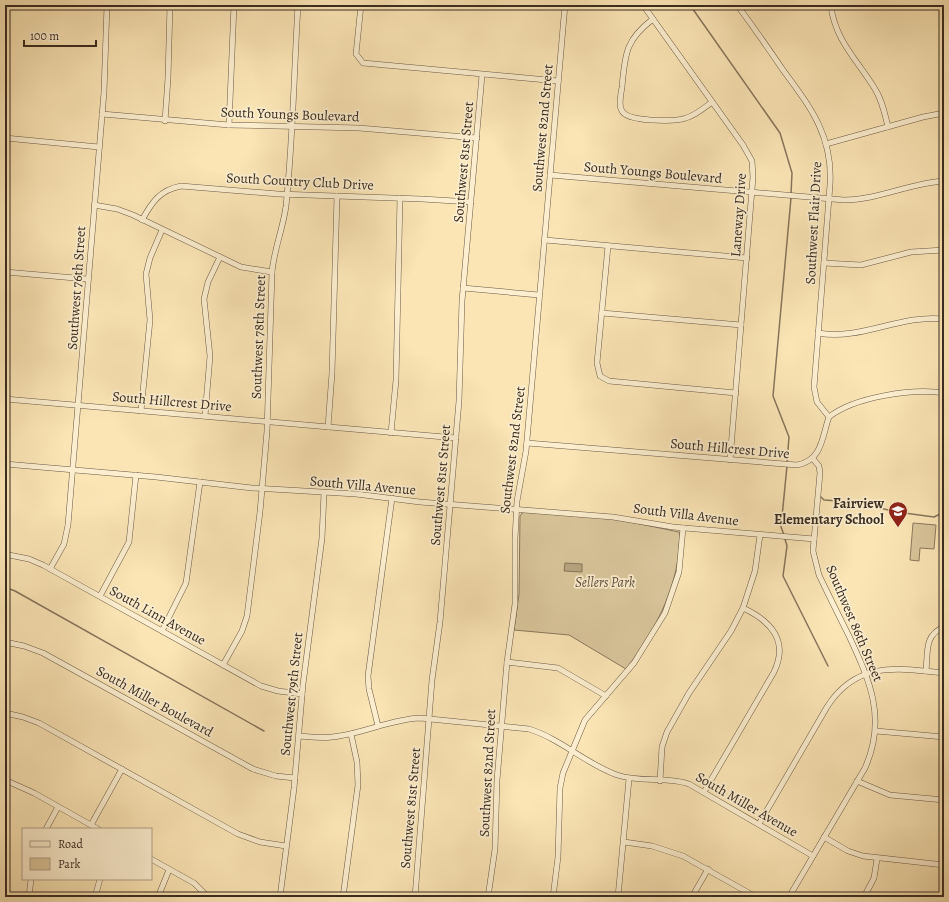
<svg xmlns="http://www.w3.org/2000/svg" width="949" height="902" viewBox="0 0 949 902" font-family="Alegreya,serif">
	<style>
		.green { fill: #dac69c; stroke: #8a795e }
		.water { fill: #b9a683; stroke: #86755c }
		.lines { fill: none; stroke-linecap: round; stroke-linejoin: round }
		.stream { stroke: #86755c; stroke-width: 1.5 }
		.minor-casing { stroke: #6a5a46; stroke-width: 6 }
		.minor { stroke: #fceecf; stroke-width: 5 }
		.labels { text-anchor: middle; stroke-width: 3.5; stroke-linejoin: round; paint-order: stroke }
		.street-label { font-size: 14px; fill: #392c21; stroke: #fceecf }
		.poi-label { font-size: 14px; font-weight: bold; fill: #392c21; stroke: #fceecf; text-anchor: end }
		.park-label { font-size: 14px; font-style: italic; fill: #615240; stroke: #fceecf }
	</style>
	<rect width="100%" height="100%" fill="#fbe5b5"/>
	<filter id="stains"><feTurbulence type="fractalNoise" baseFrequency=".005" numOctaves="4"/><feColorMatrix values="0 0 0 0 .2 0 0 0 0 .09 0 0 0 0 .02 0 0 0 .5 -.17"/></filter>
	<radialGradient id="worn" r=".72"><stop offset=".6" stop-color="#630" stop-opacity="0"/><stop offset="1" stop-color="#630" stop-opacity=".3"/></radialGradient>
	<!-- green -->
	<g class="green">
		<path d="M526,512l90,7 63,13c2,5 0,12 0,18 -4,43 -26,84 -53,119l-57,-34 -55,-5 5,-36 1,-78 2,-3z"/>
		<path d="M913,523l23,2 -2,24 -14,-1 -1,13 -9,-1z"/>
	</g>
	<!-- water -->
	<path class="water" d="M565,563l17,1v8l-18,-1z"/>
	<g class="lines">
		<!-- stream -->
		<g class="stream">
			<path d="M690,5l90,128 12,40 -1,21"/>
			<path d="M787,462l2,-25 -16,-41 18,-198"/>
			<path d="M820,496l4,4 30,2 43,10 37,5 6,-3"/>
			<path d="M784,535l-3,-8 6,-61"/>
			<path d="M785,539l2,7 -4,30 45,90"/>
			<path d="M5,587l10,4 249,140"/>
		</g>
		<defs>
			<g id="minor">
				<path d="M361,5l-5,49 7,9 195,18"/>
				<path d="M643,5l100,140 9,16 1,16 -23,283"/>
				<path d="M737,5c16,21 31,43 46,65 28,38 50,66 47,115l-16,202 3,15 12,15"/>
				<path d="M831,5c3,34 27,56 44,84 7,11 10,25 13,38"/>
				<path d="M653,19c-28,21 -28,36 -31,68 -1,7 -4,18 0,24 6,11 53,11 64,7 10,-3 18,-10 26,-16"/>
				<path d="M102,114l127,11 130,3 118,10"/>
				<path d="M165,121l3,-43 2,-73"/>
				<path d="M229,125l5,-120"/>
				<path d="M5,138l94,9"/>
				<path d="M826,144l97,-27 21,-4"/>
				<path d="M550,175l294,25c34,0 66,-17 100,-19"/>
				<path d="M94,205l23,4 16,6 108,52 31,5"/>
				<path d="M142,220c10,-18 18,-30 39,-34l97,8 144,5 49,3"/>
				<path d="M545,240l202,18"/>
				<path d="M608,246l-11,117 3,13 9,5 127,12"/>
				<path d="M824,263l37,2 50,-13 33,-2"/>
				<path d="M5,272l82,7"/>
				<path d="M463,288l76,7"/>
				<path d="M602,313l139,12"/>
				<path d="M818,333c43,8 82,-19 126,-14"/>
				<path d="M5,399l451,39"/>
				<path d="M141,411l9,-91 -4,-46 4,-16 12,-28"/>
				<path d="M205,416l5,-60 -6,-57 4,-17 12,-25"/>
				<path d="M328,427l4,-54 5,-177"/>
				<path d="M391,433l5,-53 4,-182"/>
				<path d="M527,443l270,22c26,-5 25,-29 32,-48 25,-20 84,-29 115,-24"/>
				<path d="M5,464l151,13 96,11 104,6 64,8 193,15 60,10 141,12"/>
				<path d="M5,551l4,4 20,4 14,6 218,121 17,5 24,3"/>
				<path d="M50,569l14,-25 4,-19 36,-433 3,-87"/>
				<path d="M100,596l29,-54 7,-67"/>
				<path d="M162,631l24,-48 14,-101"/>
				<path d="M5,642l19,4 19,7 210,116 23,7 19,2"/>
				<path d="M507,662l51,6 48,28"/>
				<path d="M223,665l19,-34 5,-15 13,-104 7,-81 5,-159c2,-23 11,-43 14,-66 7,-67 8,-134 12,-201"/>
				<path d="M926,671c2,-19 -2,-36 18,-44"/>
				<path d="M5,713l18,4 16,6 199,111 22,8 26,4"/>
				<path d="M378,726l-9,-37 -1,-13 24,-178"/>
				<path d="M876,731l68,6"/>
				<path d="M299,736c13,1 27,3 40,0 27,-4 54,-17 81,-18l109,11c32,10 57,35 88,46 23,8 50,1 72,9l124,72"/>
				<path d="M5,780l29,13 64,36"/>
				<path d="M660,781l2,-34 5,-15 22,-39 42,-62 12,-23 12,-37 5,-36"/>
				<path d="M857,781l33,14 54,5"/>
				<path d="M704,792l70,-120c15,-31 -3,-51 -31,-64"/>
				<path d="M759,824l68,-117c29,-46 70,-39 117,-34"/>
				<path d="M91,825l31,-56"/>
				<path d="M46,829l12,-22"/>
				<path d="M824,837l24,14 15,5 81,9"/>
				<path d="M624,842l28,4 31,10 73,41"/>
				<path d="M151,859l43,24 14,14"/>
				<path d="M29,897l2,-18"/>
				<path d="M95,897l5,-18"/>
				<path d="M158,897l11,-27"/>
				<path d="M280,897l14,-109 9,-104 19,-146 2,-45"/>
				<path d="M343,897l15,-112 -1,-23 -6,-28"/>
				<path d="M415,897l17,-217 8,-58 19,-221 3,-100 20,-226"/>
				<path d="M488,897l7,-48 2,-69 10,-118 8,-58v-65l2,-38 9,-50 39,-446"/>
				<path d="M553,897l5,-40 2,-69 3,-15 22,-53 49,-57 31,-50 14,-41 4,-44"/>
				<path d="M618,897l11,-118"/>
				<path d="M692,897l16,-28"/>
				<path d="M789,897l76,-129c22,-49 5,-87 -16,-132 -10,-20 -20,-40 -30,-61l-6,-24 7,-78 -1,-7 -6,-7"/>
				<path d="M864,897l10,-19 3,-19"/>
			</g>
		</defs>
		<!-- minor casing -->
		<use href="#minor" class="minor-casing"/>
		<!-- minor -->
		<use href="#minor" class="minor"/>
	</g>
	<!-- icons -->
	<defs>
		<symbol id="school-pin" viewBox="-11 -11 22 30"><path d="M0 17L-7.5 6A9.5 9.5 0 1 1 7.5 6Z" fill="#8f2418" stroke="#fceecf"/><path d="M0-5L7-2L0 1L-7-2ZM-4 1L0 2.5L4 1V4Q0 6-4 4Z" fill="#fff"/></symbol>
	</defs>
	<g fill-rule="evenodd">
		<use href="#school-pin" x="887" y="500" width="22" height="30"/>
	</g>
	<g class="labels">
		<!-- street labels -->
		<g class="street-label">
			<text transform="translate(290 114) rotate(2)" y="5">South Youngs Boulevard</text>
			<text transform="translate(542 128) rotate(-85)" y="5">Southwest 82nd Street</text>
			<text transform="translate(463 162) rotate(-85)" y="5">Southwest 81st Street</text>
			<text transform="translate(653 172) rotate(5)" y="5">South Youngs Boulevard</text>
			<text transform="translate(300 181) rotate(3)" y="5">South Country Club Drive</text>
			<text transform="translate(738 215) rotate(-86)" y="5">Laneway Drive</text>
			<text transform="translate(813 223) rotate(-87)" y="5">Southwest Flair Drive</text>
			<text transform="translate(76 288) rotate(-86)" y="5">Southwest 76th Street</text>
			<text transform="translate(258 337) rotate(-88)" y="5">Southwest 78th Street</text>
			<text transform="translate(172 401) rotate(5)" y="5">South Hillcrest Drive</text>
			<text transform="translate(730 448) rotate(5)" y="5">South Hillcrest Drive</text>
			<text transform="translate(512 450) rotate(-83)" y="5">Southwest 82nd Street</text>
			<text transform="translate(363 485) rotate(5)" y="5">South Villa Avenue</text>
			<text transform="translate(440 485) rotate(-85)" y="5">Southwest 81st Street</text>
			<text transform="translate(686 514) rotate(7)" y="5">South Villa Avenue</text>
			<text transform="translate(158 615) rotate(29)" y="5">South Linn Avenue</text>
			<text transform="translate(855 623) rotate(67)" y="5">Southwest 86th Street</text>
			<text transform="translate(291 694) rotate(-84)" y="5">Southwest 79th Street</text>
			<text transform="translate(155 701) rotate(29)" y="5">South Miller Boulevard</text>
			<text transform="translate(487 773) rotate(-87)" y="5">Southwest 82nd Street</text>
			<text transform="translate(747 804) rotate(30)" y="5">South Miller Avenue</text>
			<text transform="translate(410 808) rotate(-85)" y="5">Southwest 81st Street</text>
		</g>
		<!-- poi labels -->
		<g class="poi-label">
			<text x="884" y="508">Fairview<tspan x="884" dy="16">Elementary School</tspan></text>
		</g>
		<!-- park labels -->
		<g class="park-label">
			<text x="605" y="587">Sellers Park</text>
		</g>
	</g>
	<!-- margin -->
	<rect width="949" height="902" fill="none" stroke="#fbe5b5" stroke-width="20"/>
	<rect x="6" y="6" width="937" height="890" fill="none" stroke="#392c21" stroke-width="2"/>
	<rect x="10" y="10" width="929" height="882" fill="none" stroke="#392c21"/>
	<!-- legend -->
	<rect x="22" y="828" width="130" height="52" fill="#fceecf" stroke="#aea089"/>
	<rect x="30" y="841" width="20" height="6" fill="#fceecf" stroke="#aea089"/>
	<text x="58" y="848" font-size="12" fill="#392c21">Road</text>
	<rect x="30" y="858" width="20" height="12" fill="#dac69c" stroke="#aea089"/>
	<text x="58" y="868" font-size="12" fill="#392c21">Park</text>
	<!-- scale -->
	<path d="M24 40v6h72v-6" fill="none" stroke="#392c21" stroke-width="2"/>
	<text x="30" y="40" font-size="12" fill="#392c21" stroke="#fceecf" stroke-width="3" paint-order="stroke">100 m</text>
	<rect width="100%" height="100%" filter="url(#stains)"/>
	<rect width="100%" height="100%" fill="url(#worn)"/>
</svg>
